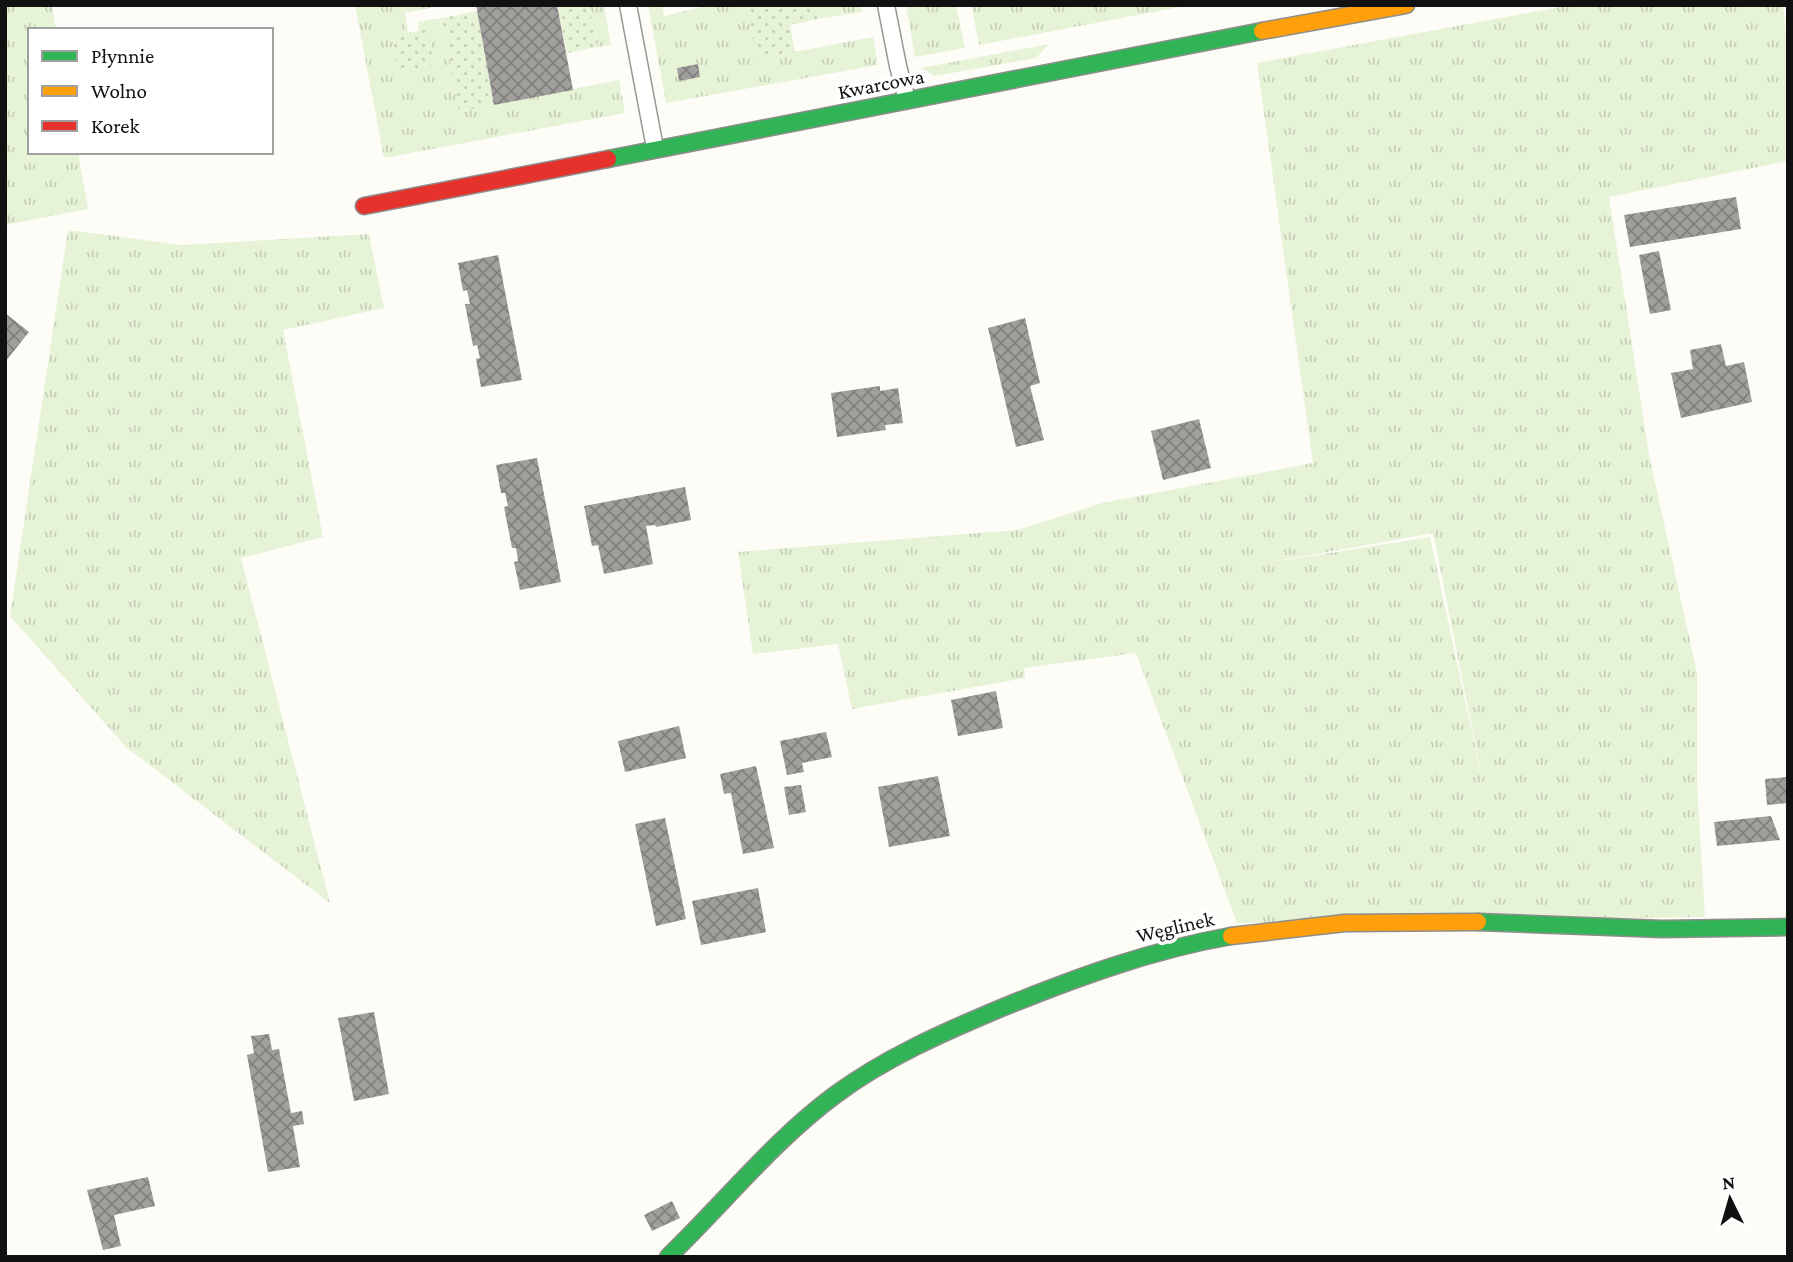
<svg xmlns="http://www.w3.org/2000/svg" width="1793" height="1262" viewBox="0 0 1793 1262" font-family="'Crimson Pro',serif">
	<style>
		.grass { fill: url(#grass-tufts); fill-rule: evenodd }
		.park { fill: url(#park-dots) }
		.building { fill: url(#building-cross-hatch) }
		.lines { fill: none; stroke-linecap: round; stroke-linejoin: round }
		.lane-casing { stroke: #979795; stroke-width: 19 }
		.fast-casing { stroke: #8e8d8b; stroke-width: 19 }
		.slow-casing { stroke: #8e8d8b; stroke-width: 19 }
		.jam-casing { stroke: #8e8d8b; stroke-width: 19 }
		.lane { stroke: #fffffe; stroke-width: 16 }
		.fast { stroke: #30b455; stroke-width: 16 }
		.slow { stroke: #ff9f0a; stroke-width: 16 }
		.jam { stroke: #e5322d; stroke-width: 16 }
		.labels { text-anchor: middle; stroke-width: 7; stroke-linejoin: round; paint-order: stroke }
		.street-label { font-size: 21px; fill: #111; stroke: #fff }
	</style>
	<defs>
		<pattern id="grass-tufts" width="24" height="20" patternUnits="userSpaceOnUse" patternTransform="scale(1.75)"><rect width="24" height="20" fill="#e7f3d7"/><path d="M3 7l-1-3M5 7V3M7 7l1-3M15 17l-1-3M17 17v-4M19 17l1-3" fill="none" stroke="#c5cfb8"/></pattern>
		<pattern id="park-dots" width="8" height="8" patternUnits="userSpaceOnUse" patternTransform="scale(1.75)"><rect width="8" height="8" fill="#e7f3d7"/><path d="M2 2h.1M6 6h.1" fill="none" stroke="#c5cfb8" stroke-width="1.8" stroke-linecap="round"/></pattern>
		<pattern id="building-cross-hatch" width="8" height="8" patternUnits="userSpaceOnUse" patternTransform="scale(1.75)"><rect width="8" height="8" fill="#a19f9c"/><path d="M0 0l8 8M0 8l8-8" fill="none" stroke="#82807e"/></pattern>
	</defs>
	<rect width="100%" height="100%" fill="#fdfcf7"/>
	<!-- grass -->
	<g class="grass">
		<path d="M5,5h47l4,25h-26v122h48l10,57 -83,16z"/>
		<path d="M355,5h89l-39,8 3,20 -16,3 6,36 29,-43 -8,2 -1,-9 24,-4 17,93 160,-31 6,33 -241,45z"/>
		<path d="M589,5h15l7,40 -14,2z"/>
		<path d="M648,5h14l2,11 46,-11h37l11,54 115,-22 5,28 -212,38z"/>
		<path d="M815,5h46l1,7 -44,7z"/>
		<path d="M906,5h50l9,43 -50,9z"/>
		<path d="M971,5h220l-212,40z"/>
		<path d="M1571,5h212l5,45v111l-179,36 40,258 48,218v111l8,133 -468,6 -101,-270 -112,15 1,10 -173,31 -14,-65 -85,10 -15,-102 280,-22 84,-27 211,-40 -56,-400zM1433,533l52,260 -55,-256 -175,28z"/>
		<path d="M1049,44l-13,14 -101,18 -14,-8z"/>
		<path d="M68,230l114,15 187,-11 15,74 -101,22 40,207 -82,21 89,345 -204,-156 -116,-131z"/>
	</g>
	<!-- park -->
	<g class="park">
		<path d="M557,5h32l8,42 -30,6z"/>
		<path d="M747,5h68l3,14 -28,6 5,27 -38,7z"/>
		<path d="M477,11l17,94 -35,6 -17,-93z"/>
		<path d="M427,29l7,36 -36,7 -6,-36z"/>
	</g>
	<!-- building -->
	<g class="building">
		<path d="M476,5h81l16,85 -79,15z"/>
		<path d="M698,64l2,13 -21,4 -2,-13z"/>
		<path d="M1736,197l5,32 -111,18 -6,-32z"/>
		<path d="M1659,251l12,59 -21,4 -11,-59z"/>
		<path d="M498,255l24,125 -41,7 -5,-28 4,-1 -3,-13 -4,1 -8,-42h5l-3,-14 -4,1 -5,-28z"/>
		<path d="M5,313l24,19 -24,30z"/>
		<path d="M1025,318l15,65 -10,3 14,54 -28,7 -28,-119z"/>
		<path d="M1721,344l5,22 18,-4 8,40 -71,16 -10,-45 22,-4 -3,-19z"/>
		<path d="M880,386v5l18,-3 5,35 -18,2 1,5 -49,7 -6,-44z"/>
		<path d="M1199,419l12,49 -48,12 -12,-49z"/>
		<path d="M537,458l24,124 -41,8 -6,-28 4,-1 -2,-13h-4l-8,-41 4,-1 -3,-13h-4l-5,-28z"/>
		<path d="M685,487l6,33 -35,7 -1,-2 -9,1 7,38 -49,10 -6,-29 -6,1 -8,-40z"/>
		<path d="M996,691l7,37 -45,8 -7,-36z"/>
		<path d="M679,726l7,32 -61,14 -7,-31z"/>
		<path d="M826,732l6,25 -30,6 2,9 -17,3 -7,-34z"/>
		<path d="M756,766l18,82 -31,6 -12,-61 -7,1 -4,-20z"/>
		<path d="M938,776l12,60 -61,11 -11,-60z"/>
		<path d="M1788,777v26l-21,2 -2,-26z"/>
		<path d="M801,785l5,27 -17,3 -5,-28z"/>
		<path d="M1771,816l9,24 -63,6 -3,-24z"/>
		<path d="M665,818l21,101 -30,7 -21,-102z"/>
		<path d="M758,888l8,44 -65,13 -9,-44z"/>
		<path d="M374,1012l15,82 -35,7 -16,-83z"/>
		<path d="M269,1034l3,16 7,-1 12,64 11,-2 2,13 -11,2 7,41 -32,5 -21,-117 7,-2 -3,-17z"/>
		<path d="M148,1177l7,29 -41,9 7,31 -18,4 -16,-60z"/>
		<path d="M672,1201l8,17 -28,13 -8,-16z"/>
	</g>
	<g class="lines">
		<defs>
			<g id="lane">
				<path d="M628,5l27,143"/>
				<path d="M886,5l12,61 9,34"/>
			</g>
			<g id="fast">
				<path d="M608,159l654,-128"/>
				<path d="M1478,922l184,7 126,-2"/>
				<path d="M668,1257c56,-54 105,-116 167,-162 50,-37 107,-62 164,-86 76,-31 152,-59 232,-73"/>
			</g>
			<g id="slow">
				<path d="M1262,31l144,-26"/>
				<path d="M1231,936l114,-13 133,-1"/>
			</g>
			<path id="jam" d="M364,206l244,-47"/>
		</defs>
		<!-- lane casing -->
		<use href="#lane" class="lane-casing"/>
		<!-- fast casing -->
		<use href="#fast" class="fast-casing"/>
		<!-- slow casing -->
		<use href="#slow" class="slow-casing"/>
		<!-- jam casing -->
		<use href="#jam" class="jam-casing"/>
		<!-- lane -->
		<use href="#lane" class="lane"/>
		<!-- fast -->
		<use href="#fast" class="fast"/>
		<!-- slow -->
		<use href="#slow" class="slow"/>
		<!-- jam -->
		<use href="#jam" class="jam"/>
	</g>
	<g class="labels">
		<!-- street labels -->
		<g class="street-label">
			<text transform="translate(881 84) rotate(-11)" y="7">Kwarcowa</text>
			<text transform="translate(1175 927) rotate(-13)" y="7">Węglinek</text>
		</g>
	</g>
	<!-- border -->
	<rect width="1793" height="1262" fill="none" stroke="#111111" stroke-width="14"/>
	<!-- legend -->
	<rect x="28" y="28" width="245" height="126" fill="#ffffff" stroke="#a0a0a0" stroke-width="2"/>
	<rect x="42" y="51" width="35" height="10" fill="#30b455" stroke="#a0a0a0" stroke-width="2"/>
	<text x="91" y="63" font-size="21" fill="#111111">Płynnie</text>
	<rect x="42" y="86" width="35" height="10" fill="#ff9f0a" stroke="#a0a0a0" stroke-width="2"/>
	<text x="91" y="98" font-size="21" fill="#111111">Wolno</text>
	<rect x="42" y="121" width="35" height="10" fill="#e5322d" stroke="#a0a0a0" stroke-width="2"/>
	<text x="91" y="133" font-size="21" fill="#111111">Korek</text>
	<!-- north arrow -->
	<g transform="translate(1730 1199) rotate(355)" stroke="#ffffff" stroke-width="5" paint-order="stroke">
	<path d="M0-5L12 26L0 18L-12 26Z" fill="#111111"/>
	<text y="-10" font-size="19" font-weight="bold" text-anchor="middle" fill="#111111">N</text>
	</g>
</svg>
